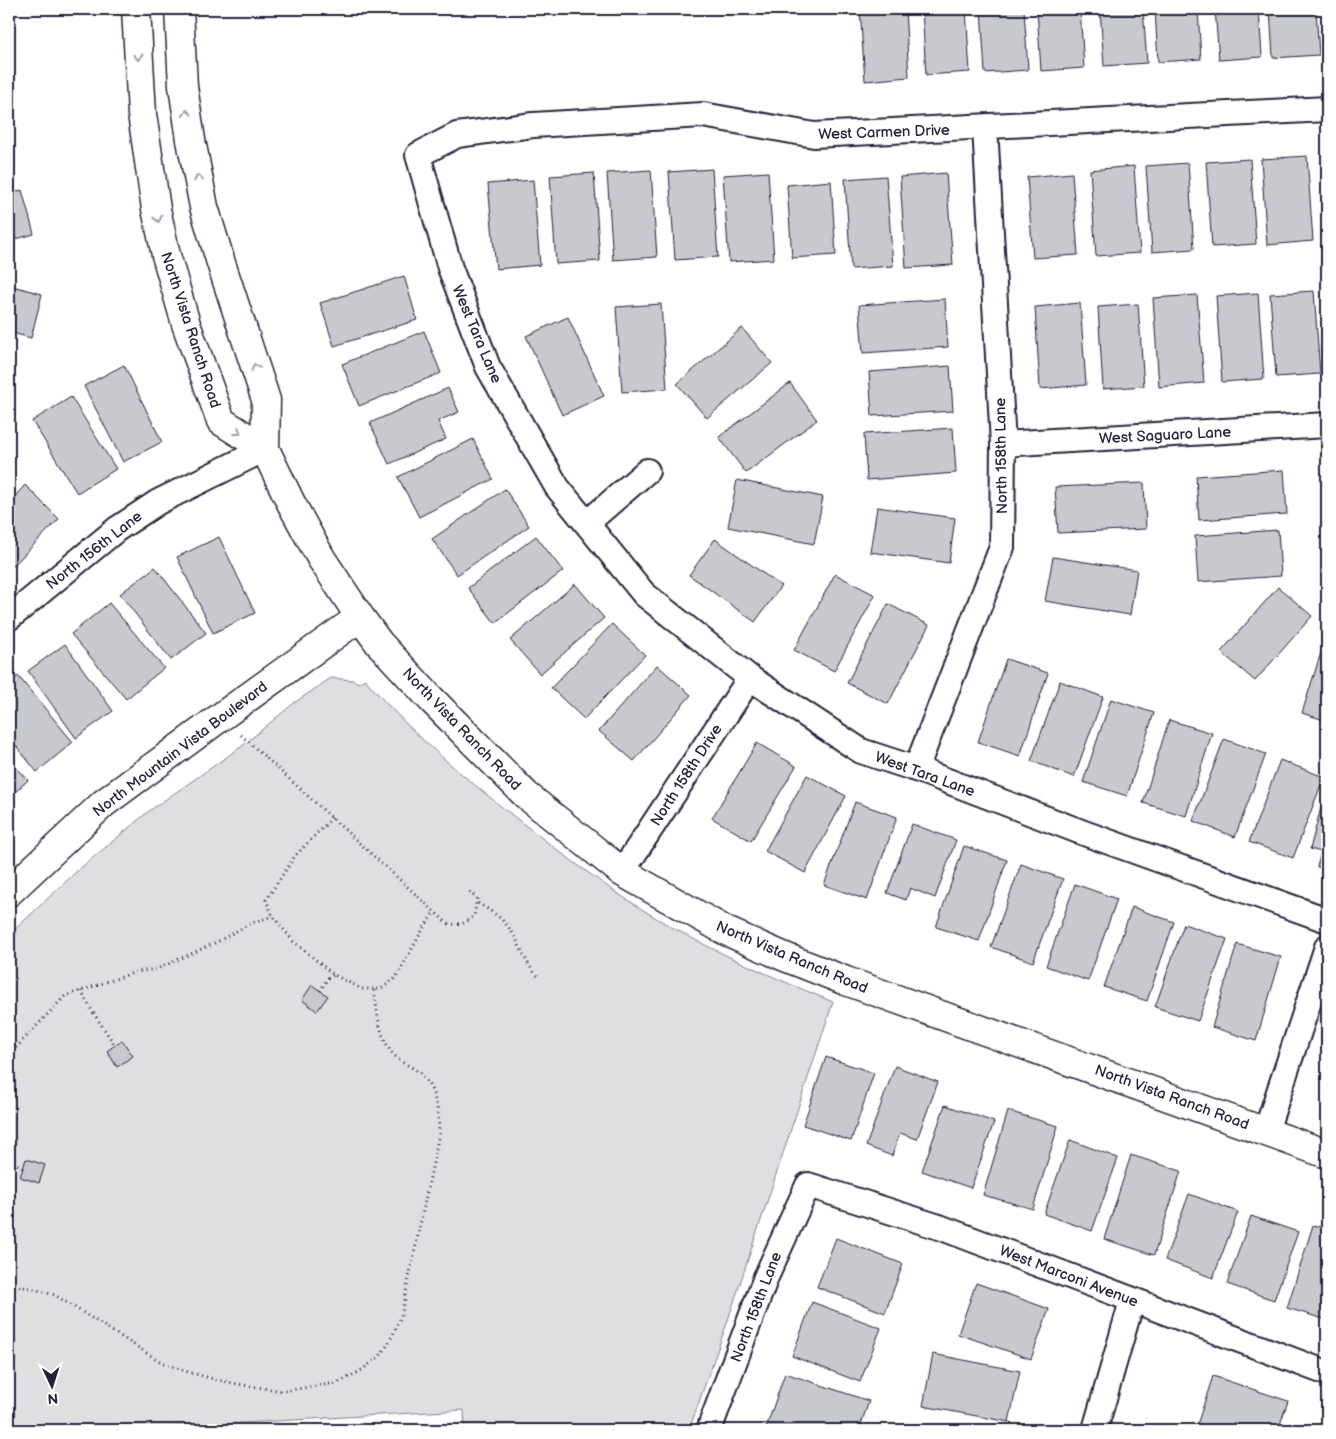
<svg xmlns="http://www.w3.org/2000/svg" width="1336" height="1439" viewBox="0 0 1336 1439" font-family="'Balsamiq Sans',sans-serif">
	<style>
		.green { fill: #dfdfe2; stroke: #80808e }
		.building { fill: #c8c8cf; stroke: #22223b }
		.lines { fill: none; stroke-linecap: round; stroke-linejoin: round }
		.minor-casing { stroke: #22223b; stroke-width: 28 }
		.tertiary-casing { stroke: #22223b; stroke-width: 31 }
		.path { stroke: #22223b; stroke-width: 3; stroke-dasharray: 1 4; stroke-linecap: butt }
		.minor { stroke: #fff; stroke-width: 24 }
		.tertiary { stroke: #fff; stroke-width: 28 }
		.oneway { stroke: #9c9ca7 }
		.labels { text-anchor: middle; stroke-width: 4; stroke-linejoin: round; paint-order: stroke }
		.street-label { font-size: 15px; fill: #22223b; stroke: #fff }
	</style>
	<rect width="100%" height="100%" fill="#fff"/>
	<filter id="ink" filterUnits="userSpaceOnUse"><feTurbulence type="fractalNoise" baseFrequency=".02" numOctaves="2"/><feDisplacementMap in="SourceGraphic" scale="10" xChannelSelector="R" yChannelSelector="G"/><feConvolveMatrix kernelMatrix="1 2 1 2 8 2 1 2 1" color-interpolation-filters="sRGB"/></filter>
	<g filter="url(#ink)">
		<!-- green -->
		<path class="green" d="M331,678l22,2 5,3 7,-4c47,57 114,111 173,156 44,34 89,67 137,94 50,28 105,51 158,73l-106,321 -38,107h-224l-1,-20 -340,20h-115v-495l67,-63 73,-61 92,-64 53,-44z"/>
		<!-- building -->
		<g class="building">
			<path d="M860,9h45l4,68 -44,4z"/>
			<path d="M922,9h44l4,63 -44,3z"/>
			<path d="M981,9h43l4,61 -43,3z"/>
			<path d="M1037,9h43l4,59 -43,3z"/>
			<path d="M1100,9h43l4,54 -43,3z"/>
			<path d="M1155,9h43l3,50 -43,3z"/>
			<path d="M1215,9h44l3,48 -43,3z"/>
			<path d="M1270,9h46l3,46 -46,3z"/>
			<path d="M1325,155h2v34z"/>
			<path d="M1307,156l6,85 -46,4 -6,-86z"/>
			<path d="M1250,159l6,85 -44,3 -6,-85z"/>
			<path d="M1188,163l6,86 -42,3 -6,-86z"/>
			<path d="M1134,166l6,87 -44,3 -6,-86z"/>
			<path d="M712,169l6,88 -43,3 -6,-88z"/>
			<path d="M651,170l6,87 -44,3 -6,-87z"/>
			<path d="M768,172l6,87 -45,3 -6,-87z"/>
			<path d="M594,173l6,88 -44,3 -6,-88z"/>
			<path d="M946,173l7,92 -47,3 -6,-91z"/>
			<path d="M1072,173l6,82 -45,3 -6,-81z"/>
			<path d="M886,176l7,90 -42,3 -6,-90z"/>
			<path d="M533,180l7,85 -44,4 -8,-85z"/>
			<path d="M831,181l5,74 -44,3 -5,-73z"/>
			<path d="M22,190l12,44 -25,7v-47z"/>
			<path d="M404,276l13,44 -83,26 -14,-43z"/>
			<path d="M9,285l33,9 -11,44 -22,-6z"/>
			<path d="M1314,291l6,83 -44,3 -6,-83z"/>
			<path d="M1258,293l6,86 -42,3 -6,-86z"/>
			<path d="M1197,295l7,88 -45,4 -6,-89z"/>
			<path d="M945,299l3,48 -85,6 -4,-48z"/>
			<path d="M1080,303l6,82 -46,4 -5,-82z"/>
			<path d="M661,304l6,85 -45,3 -6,-85z"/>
			<path d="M1138,304l6,82 -41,3 -5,-82z"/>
			<path d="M568,317l36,79 -42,19 -36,-79z"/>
			<path d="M742,328l30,35 -65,55 -30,-34z"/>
			<path d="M424,331l17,42 -82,33 -17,-42z"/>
			<path d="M124,365l38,77 -39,20 -39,-76z"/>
			<path d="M950,366l3,45 -81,5 -3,-44z"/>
			<path d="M790,383l27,37 -71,53 -27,-36z"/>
			<path d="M448,388l11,24 -21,9 8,18 -57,25 -19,-41z"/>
			<path d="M71,397l45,72 -39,24 -45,-72z"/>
			<path d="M953,428l3,45 -89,7 -3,-46z"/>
			<path d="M473,439l20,40 -74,38 -21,-40z"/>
			<path d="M1284,470l3,44 -88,6 -3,-44z"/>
			<path d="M737,480l86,17 -9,47 -86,-17z"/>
			<path d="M1144,483l2,46 -88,4 -3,-46z"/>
			<path d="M25,485l34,34 -50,51v-67z"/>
			<path d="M505,489l24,37 -72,49 -25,-36z"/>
			<path d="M877,507l78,11 -6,45 -79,-11z"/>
			<path d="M1278,530l3,46 -83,6 -3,-46z"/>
			<path d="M536,536l27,35 -68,52 -27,-35z"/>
			<path d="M219,537l36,76 -42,20 -36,-76z"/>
			<path d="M715,539l66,47 -26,36 -66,-47z"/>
			<path d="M1053,557l84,13 -7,45 -85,-14z"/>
			<path d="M155,567l51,66 -35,27 -51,-66z"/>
			<path d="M835,574l40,21 -41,76 -40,-21z"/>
			<path d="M575,584l29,34 -64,56 -30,-34z"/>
			<path d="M1278,587l34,29 -57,65 -34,-29z"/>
			<path d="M109,603l55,65 -38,31 -55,-65z"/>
			<path d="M888,604l41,21 -41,79 -41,-21z"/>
			<path d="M612,624l33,31 -61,64 -33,-31z"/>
			<path d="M1327,633v88l-25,-8z"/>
			<path d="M65,644l48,67 -37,27 -48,-67z"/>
			<path d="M1006,659l42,14 -28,83 -42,-14z"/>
			<path d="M657,665l34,30 -57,66 -35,-30z"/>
			<path d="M18,676l55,66 -36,30 -28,-35v-53z"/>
			<path d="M1060,681l43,16 -29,80 -43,-16z"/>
			<path d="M1111,699l43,14 -27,83 -44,-14z"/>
			<path d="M1169,720l43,13 -26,83 -43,-13z"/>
			<path d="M1224,739l42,15 -31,83 -42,-16z"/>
			<path d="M757,743l39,23 -45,75 -39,-23z"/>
			<path d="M9,759l19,21 -19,18z"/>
			<path d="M1280,760l44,17 -31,81 -44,-16z"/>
			<path d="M807,775l39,21 -41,77 -40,-22z"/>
			<path d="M1327,785v84l-10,-2 4,-15 -11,-3z"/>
			<path d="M855,802l42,15 -30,83 -43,-15z"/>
			<path d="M912,824l44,16 -21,58 -25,-10 -4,12 -19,-7z"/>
			<path d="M964,846l43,14 -28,81 -43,-14z"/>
			<path d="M1021,864l42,15 -30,83 -42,-15z"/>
			<path d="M1075,884l42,15 -29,82 -42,-15z"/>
			<path d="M1132,907l42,15 -27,79 -43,-14z"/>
			<path d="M1184,924l43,15 -29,82 -43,-14z"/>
			<path d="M1237,944l44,13 -25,84 -44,-14z"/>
			<path d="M312,985l16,11 -11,15 -15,-11z"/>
			<path d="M122,1040l11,16 -16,11 -10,-16z"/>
			<path d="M826,1057l48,16 -23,68 -48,-16z"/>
			<path d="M895,1066l43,16 -21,57 -17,-6 -8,23 -26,-10z"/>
			<path d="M945,1105l49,17 -23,66 -49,-17z"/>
			<path d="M1008,1111l50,15 -25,83 -50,-14z"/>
			<path d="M1070,1140l48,18 -26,73 -48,-17z"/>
			<path d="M1131,1155l50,16 -27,84 -50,-16z"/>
			<path d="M26,1159l19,6 -6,18 -19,-6z"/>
			<path d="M1189,1194l49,18 -25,66 -48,-18z"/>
			<path d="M1251,1216l47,16 -24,68 -47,-16z"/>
			<path d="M1313,1225l14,4v91l-40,-12z"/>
			<path d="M836,1238l67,26 -18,49 -68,-26z"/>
			<path d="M976,1283l73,26 -18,50 -73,-25z"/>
			<path d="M812,1302l69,26 -21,54 -68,-26z"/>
			<path d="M933,1354l87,17 -11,51 -86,-16z"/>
			<path d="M785,1373l84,28 -10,29h-85l-8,-2z"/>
			<path d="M1213,1376l75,25 -10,29h-65l-16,-5z"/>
		</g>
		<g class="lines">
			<defs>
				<g id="minor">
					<path d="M1327,109l-513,26 -111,-20 -170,10 -76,10 -39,20 32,113 38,99 69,120 87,107 106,84 111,73 55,18 168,64 243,87"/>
					<path d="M1003,444l324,-19"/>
					<path d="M587,523l60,-52"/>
					<path d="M9,618l108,-89 41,-27 107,-53"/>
					<path d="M916,769l86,-222 1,-103 -18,-317"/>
					<path d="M622,872l128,-194"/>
					<path d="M1266,1131l61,-184"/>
					<path d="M1096,1426l36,-125"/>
					<path d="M709,1430l57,-153 42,-92 134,43 385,145"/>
				</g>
				<g id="tertiary">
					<path d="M136,9l6,105 14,95 10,46 20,69 35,97 44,28"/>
					<path d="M179,9l4,77 8,54 13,67 17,56 45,137 -1,49 26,54 30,55 39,59 19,26 52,56 95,96 96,77 104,59 59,26 61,24 481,173"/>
					<path d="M9,892l95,-89 118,-87 138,-99"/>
				</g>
			</defs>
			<!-- minor casing -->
			<use href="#minor" class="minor-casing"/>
			<!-- tertiary casing -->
			<use href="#tertiary" class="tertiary-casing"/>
			<!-- path -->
			<g class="path">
				<path d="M241,735l206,188c11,3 18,1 27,-7l3,-17 -9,-9"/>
				<path d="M332,818l-37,38 -29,44 7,16 20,25 41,34 28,14h19l15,-11 23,-42 15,-24"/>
				<path d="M478,903c13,8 25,15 33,28 11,16 14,34 29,47"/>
				<path d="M81,991l13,23 21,31"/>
				<path d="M320,991l8,-13 6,-3"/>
				<path d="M9,1055l56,-59 71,-24 21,-3 58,-26 36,-20 22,-7"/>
				<path d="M9,1159l14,9"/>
				<path d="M9,1285l21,3 25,7 106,67 27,10 29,8 32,6 34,5 54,-8 22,-11 21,-16 10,-15 11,-25 38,-182c0,-21 -3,-45 -19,-61 -7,-6 -17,-9 -23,-15 -18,-16 -20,-47 -23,-69"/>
			</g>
			<!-- minor -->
			<use href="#minor" class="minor"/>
			<!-- tertiary -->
			<use href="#tertiary" class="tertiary"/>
		</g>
		<!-- one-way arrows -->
		<defs><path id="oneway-chevron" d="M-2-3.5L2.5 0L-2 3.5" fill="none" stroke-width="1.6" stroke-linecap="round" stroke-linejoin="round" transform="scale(1.25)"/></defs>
		<g class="oneway">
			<use href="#oneway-chevron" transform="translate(138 57) rotate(87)"/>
			<use href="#oneway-chevron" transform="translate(187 113) rotate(-98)"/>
			<use href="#oneway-chevron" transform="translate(198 178) rotate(-102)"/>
			<use href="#oneway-chevron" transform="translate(158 219) rotate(78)"/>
			<use href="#oneway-chevron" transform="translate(255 367) rotate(-108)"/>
			<use href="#oneway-chevron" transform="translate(238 432) rotate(33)"/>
		</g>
	</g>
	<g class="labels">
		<!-- street labels -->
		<g class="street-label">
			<text transform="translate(884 132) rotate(-2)" y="5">West Carmen Drive</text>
			<text transform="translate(191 330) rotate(72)" y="5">North Vista Ranch Road</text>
			<text transform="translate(477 334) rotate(67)" y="5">West Tara Lane</text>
			<text transform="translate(1165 435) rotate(-3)" y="5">West Saguaro Lane</text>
			<text transform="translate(1001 456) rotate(-91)" y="5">North 158th Lane</text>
			<text transform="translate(94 550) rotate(-38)" y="5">North 156th Lane</text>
			<text transform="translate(462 729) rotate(46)" y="5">North Vista Ranch Road</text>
			<text transform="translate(180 749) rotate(-37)" y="5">North Mountain Vista Boulevard</text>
			<text transform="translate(925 774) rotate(20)" y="5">West Tara Lane</text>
			<text transform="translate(686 775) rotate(-57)" y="5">North 158th Drive</text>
			<text transform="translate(792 957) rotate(23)" y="5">North Vista Ranch Road</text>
			<text transform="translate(1172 1097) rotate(20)" y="5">North Vista Ranch Road</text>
			<text transform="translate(1069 1276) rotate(21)" y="5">West Marconi Avenue</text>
			<text transform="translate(756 1307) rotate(-69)" y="5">North 158th Lane</text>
		</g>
	</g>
	<!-- margin -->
	<rect width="1336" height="1439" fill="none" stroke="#fff" stroke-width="30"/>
	<rect x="15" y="15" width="1306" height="1409" fill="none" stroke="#22223b" stroke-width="2" filter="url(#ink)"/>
	<!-- north arrow -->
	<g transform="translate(52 1386) rotate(176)" stroke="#ffffff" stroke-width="4" paint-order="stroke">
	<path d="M0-4L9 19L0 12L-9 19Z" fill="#22223b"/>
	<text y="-8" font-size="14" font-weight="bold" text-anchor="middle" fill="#22223b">N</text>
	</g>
</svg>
